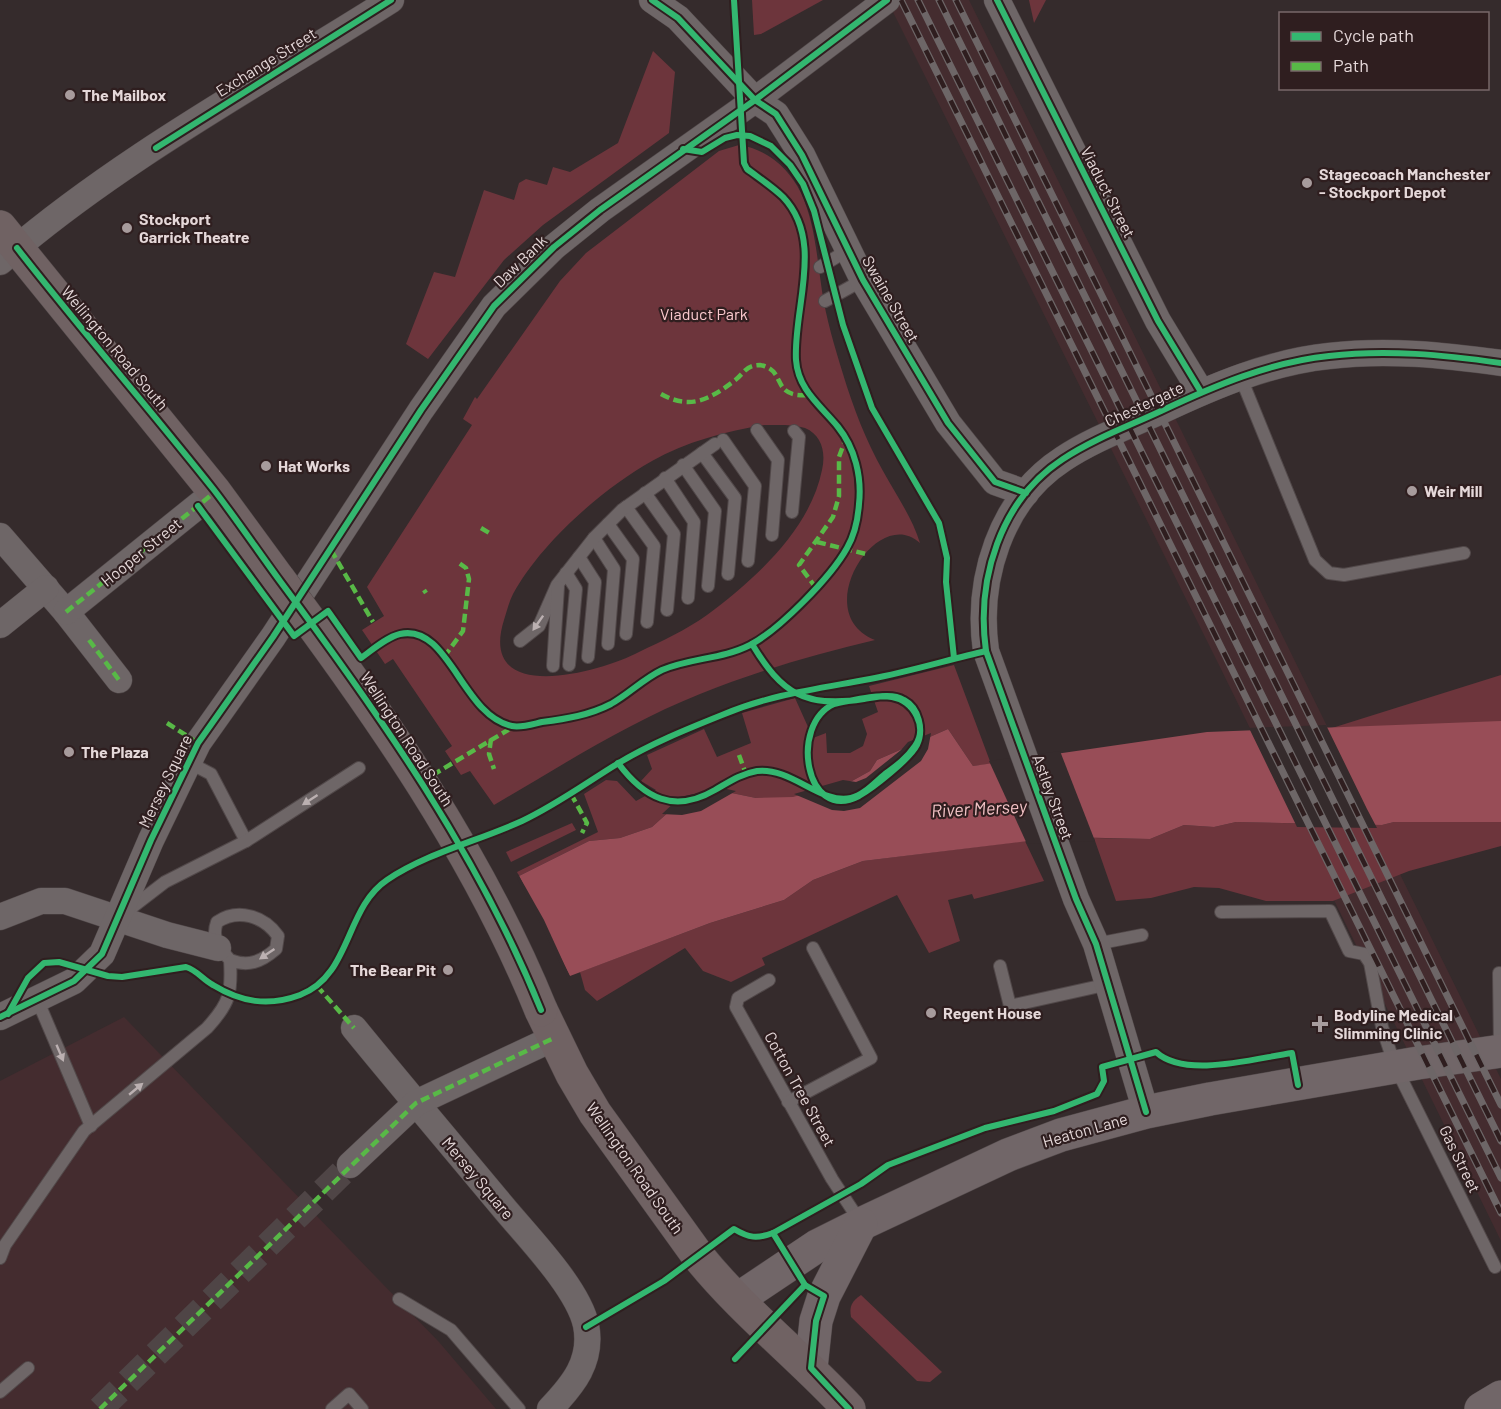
<svg xmlns="http://www.w3.org/2000/svg" width="1501" height="1409" viewBox="0 0 1501 1409" font-family="Barlow,sans-serif">
	<style>
		.built { fill: #442c2f }
		.green { fill: #6d353c; fill-rule: evenodd }
		.water { fill: #984d57 }
		.pier { fill: #352b2c }
		.lines { fill: none; stroke-linecap: round; stroke-linejoin: round }
		.street-tunnel { stroke: #4f4546; stroke-width: 26; stroke-dasharray: 26 13; stroke-linecap: butt }
		.lane-casing { stroke: #514849; stroke-width: 14 }
		.street-casing { stroke: #514849; stroke-width: 27 }
		.primary-casing { stroke: #514849; stroke-width: 34 }
		.highway-casing { stroke: #514849; stroke-width: 34 }
		.lane { stroke: #6e6667; stroke-width: 12 }
		.street { stroke: #6e6667; stroke-width: 26 }
		.primary { stroke: #716668; stroke-width: 33 }
		.highway { stroke: #706263; stroke-width: 33 }
		.rail-casing { stroke: #6d6667; stroke-width: 7 }
		.rail { stroke: #2f1e1f; stroke-width: 4.5; stroke-dasharray: 14; stroke-linecap: butt }
		.highway-bridge-casing { stroke: #514849; stroke-width: 34; stroke-linecap: butt }
		.highway-bridge { stroke: #706263; stroke-width: 33 }
		.quiet { stroke: #58b947; stroke-width: 4.5; stroke-dasharray: 9 4.5; stroke-linecap: butt }
		.cycleway-casing { stroke: #2f1e1f; stroke-width: 10 }
		.cycleway { stroke: #33b770; stroke-width: 6 }
		.oneway { fill: #bbb0b1 }
		.poi-dot { fill: #a79b9c; stroke: #2f1e1f; stroke-width: 2 }
		.labels { text-anchor: middle; stroke-width: 4.5; stroke-linejoin: round; paint-order: stroke }
		.street-label { font-size: 16px; fill: #e5d8d9; stroke: #2f1e1f }
		.poi-label { font-size: 16px; font-weight: bold; fill: #e5d8d9; stroke: #2f1e1f; text-anchor: start }
		.park-label { font-size: 16px; fill: #fbcace; stroke: #2f1e1f }
		.water-label { font-size: 18px; font-style: italic; fill: #f3c3c6; stroke: #2f1e1f }
	</style>
	<rect width="100%" height="100%" fill="#352b2c"/>
	<!-- built -->
	<g class="built">
		<path d="M887,0h82l532,1079v162l-282,-576z"/>
		<path d="M124,1017l315,325 57,67h-496v-328z"/>
	</g>
	<!-- green -->
	<g class="green">
		<path d="M752,0h71l-62,34 -7,1z"/>
		<path d="M1029,0h17l-12,23z"/>
		<path d="M653,51l22,21 -6,61 -126,92 -39,35 -76,99 -22,-15 28,-72 21,5 29,-87 30,10 5,-17 7,-4 21,6 6,-18 17,5 48,-29z"/>
		<path d="M739,145c28,4 50,23 62,48 14,30 16,65 21,98 4,27 13,57 21,83 10,33 23,67 40,97 13,24 29,46 37,72 -43,-40 -112,71 -45,97 -59,14 -118,31 -175,54 -73,29 -139,72 -206,111l-24,-34 -9,4 -16,-24 7,-5 -59,-87 -8,5 -23,-34 22,-14 -17,-29 105,-162 -9,-6 12,-22 2,2 83,-118 26,-28 133,-102zM764,425c13,0 29,-1 41,3 17,7 21,25 17,42 -12,60 -68,110 -115,145 -21,15 -45,26 -68,37 -40,21 -162,54 -135,-32 3,-9 5,-18 9,-26 28,-51 89,-105 139,-133 33,-19 75,-30 112,-36z"/>
		<path d="M954,665l37,99 -18,2 -25,-37 -71,31 -7,11 -18,10 -59,17h-37l-34,-7 -40,9 -30,27 -32,11 -31,3 -70,35 -2,-4 81,-40 -14,-38 22,-14 11,1 19,20 20,-11 -15,-9 11,-12 -5,-14 57,-26 13,28 34,-14 -9,-30 53,-15 18,40 13,-5 1,20h23l13,-7 4,-12 -5,-15 16,-7 -9,-26z"/>
		<path d="M1501,675v47l-169,6z"/>
		<path d="M1236,822l146,3 12,-3h107v24l-92,25 -76,30h-67l-47,-13 -25,-1 -43,11 -35,3 -22,-63 56,1 34,-14 30,2z"/>
		<path d="M572,823l4,7 -65,32 -5,-10z"/>
		<path d="M1025,841l19,40 -70,18 -2,-5 -24,6 12,41 -31,12 -32,-58 -135,63 3,7 -34,17 -28,-11 -18,-23 -88,53 -12,-11 -5,-18 130,-49 74,-23 29,-20 50,-19z"/>
		<path d="M861,1295l81,77 -12,10 -13,-1 -66,-64c-2,-11 1,-16 10,-22z"/>
	</g>
	<!-- water -->
	<path class="water" d="M1501,721v101h-107l-12,3 -146,-3 -22,5 -30,-2 -34,14 -89,-2 -198,24 -50,19 -29,20 -74,23 -140,53 -51,-100 70,-35 31,-3 32,-11 30,-27 40,-9 34,7 37,-1 59,-16 18,-10 7,-11 71,-31 25,37 234,-34z"/>
	<!-- pier -->
	<g class="pier">
		<path d="M1326,725l41,84 10,19 -80,-1 -48,-99z"/>
		<path d="M931,733l-3,16 -7,12 -61,47 -16,3 -12,-1 -38,-16 49,-14 13,2 10,-4 35,-28 7,-8z"/>
		<path d="M1060,751l35,90 -68,3 -38,-83z"/>
		<path d="M722,788l14,3 -35,20 -19,4 -20,-1 18,-17z"/>
		<path d="M518,874l26,46 27,59 -4,-2 -50,-99z"/>
	</g>
	<g class="lines">
		<!-- street-tunnel -->
		<path class="street-tunnel" d="M100,1409l250,-244"/>
		<defs>
			<g id="lane">
				<path d="M820,267l28,-17"/>
				<path d="M825,301l38,-21"/>
				<path d="M1241,378l74,182 14,13 15,2 120,-22"/>
				<path d="M757,430l21,30 -6,75"/>
				<path d="M723,440l32,46 -7,75"/>
				<path d="M702,453l33,45 -7,76"/>
				<path d="M683,465l32,46 -7,75"/>
				<path d="M665,478l29,44 -6,76"/>
				<path d="M645,493l29,41 -7,76"/>
				<path d="M626,507l28,39 -7,76"/>
				<path d="M792,512l7,-75 -5,-6"/>
				<path d="M608,524l25,35 -7,75"/>
				<path d="M594,538l20,31 -6,75"/>
				<path d="M579,557l16,25 -7,75"/>
				<path d="M566,573l10,16 -7,76"/>
				<path d="M520,641l19,-15 18,-41 37,-47 28,-28 93,-66"/>
				<path d="M553,666l5,-79"/>
				<path d="M188,762l23,12 35,67"/>
				<path d="M126,912l39,-30 81,-41 113,-73"/>
				<path d="M1221,912l109,-1 19,40 15,3 6,9 12,64 13,39 100,201"/>
				<path d="M1096,944l46,-9"/>
				<path d="M1000,966l10,40 99,-22"/>
				<path d="M1499,973l1,77"/>
				<path d="M769,980l-31,18 -2,9 96,172 29,44"/>
				<path d="M37,999l54,127"/>
				<path d="M788,1102l83,-44 -58,-110"/>
				<path d="M0,1258l5,-13 79,-114 123,-103c23,-25 25,-35 23,-68 -11,-12 -19,-22 -13,-38 21,-14 47,-6 61,14l-2,13c-15,13 -28,18 -46,11"/>
				<path d="M399,1299l52,31 68,79"/>
				<path d="M0,1392l28,-24"/>
				<path d="M332,1409l17,-15 13,15"/>
			</g>
			<g id="street">
				<path d="M652,0l26,18 77,82 21,14 26,41 61,125 85,143 47,59 31,11"/>
				<path d="M997,0l161,321 43,71"/>
				<path d="M0,262c117,-102 260,-179 391,-262"/>
				<path d="M0,536l66,76 53,68"/>
				<path d="M66,612l149,-120"/>
				<path d="M0,625l46,-37"/>
				<path d="M0,917l41,-16h24l102,34 51,13"/>
				<path d="M0,1017l74,-36 28,-27 49,-114 47,-97 75,-106 148,-227 73,-104 60,-59 46,-37 155,-110 132,-100"/>
				<path d="M354,1028c49,60 99,119 149,179 24,29 75,81 83,118 7,36 -13,60 -36,84"/>
				<path d="M1146,1112l-50,-168 -20,-45 -90,-248c-10,-71 14,-151 77,-192 30,-20 66,-33 98,-48 53,-25 109,-49 168,-55 58,-7 115,-1 172,7"/>
				<path d="M350,1165l66,-62 138,-65"/>
			</g>
			<g id="primary">
				<path d="M738,1299l79,-53 44,-22 147,-69 53,-20 85,-23 64,-13 208,-36 83,-12"/>
				<path d="M811,1368l5,-47 8,-25 37,-72"/>
				<path d="M1481,1409l20,-12"/>
			</g>
			<g id="highway">
				<path d="M0,227l215,265 63,86"/>
				<path d="M541,1010l31,64 23,39 103,143c45,56 103,101 151,153"/>
			</g>
		</defs>
		<!-- lane casing -->
		<use href="#lane" class="lane-casing"/>
		<!-- street casing -->
		<use href="#street" class="street-casing"/>
		<!-- primary casing -->
		<use href="#primary" class="primary-casing"/>
		<!-- highway casing -->
		<use href="#highway" class="highway-casing"/>
		<!-- lane -->
		<use href="#lane" class="lane"/>
		<!-- street -->
		<use href="#street" class="street"/>
		<!-- primary -->
		<use href="#primary" class="primary"/>
		<!-- highway -->
		<use href="#highway" class="highway"/>
		<defs>
			<g id="rail">
				<path d="M901,0l600,1213"/>
				<path d="M918,0l583,1178"/>
				<path d="M939,0l562,1141"/>
				<path d="M956,0l545,1105"/>
			</g>
		</defs>
		<!-- rail casing -->
		<use href="#rail" class="rail-casing"/>
		<!-- rail -->
		<use href="#rail" class="rail"/>
		<defs>
			<path id="highway-bridge" d="M278,578c101,135 199,275 263,432"/>
		</defs>
		<!-- highway-bridge casing -->
		<use href="#highway-bridge" class="highway-bridge-casing"/>
		<!-- highway-bridge -->
		<use href="#highway-bridge" class="highway-bridge"/>
		<!-- quiet -->
		<g class="quiet">
			<path d="M661,394c29,16 48,6 73,-13 10,-7 11,-16 26,-16 28,5 9,33 49,30"/>
			<path d="M481,528l10,6"/>
			<path d="M817,542l49,12"/>
			<path d="M331,550l42,72"/>
			<path d="M816,588l-17,-23 34,-48 6,-21v-39l7,-19"/>
			<path d="M424,590l2,3"/>
			<path d="M66,612l149,-120"/>
			<path d="M89,640l30,40"/>
			<path d="M444,657l19,-26 6,-52 -3,-11 -7,-5"/>
			<path d="M167,723l31,20"/>
			<path d="M491,739l-2,15 5,15"/>
			<path d="M739,755l7,19"/>
			<path d="M421,782l92,-55"/>
			<path d="M571,794l16,29 -5,10"/>
			<path d="M317,986l37,42"/>
			<path d="M100,1409l316,-306 138,-65"/>
		</g>
		<defs>
			<g id="cycleway">
				<path d="M652,0l26,18 77,82 21,14 26,41 61,125 85,143 47,59 31,11"/>
				<path d="M997,0l161,321 43,71"/>
				<path d="M156,148l235,-148"/>
				<path d="M683,149l19,3 23,-14 12,-3 13,1 21,10 19,19 13,19 11,27 29,114 29,83 67,115 8,35 -1,24 8,76"/>
				<path d="M17,248c64,82 132,160 197,242 23,30 44,61 66,91 100,134 198,273 261,429"/>
				<path d="M198,506l96,130 34,-25 33,47c11,-8 26,-21 39,-24 49,-11 62,82 112,92 9,2 21,-2 30,-4 24,-3 48,-7 69,-18 18,-10 32,-25 51,-34 28,-12 61,-11 88,-25 29,-15 81,-68 97,-97 7,-12 11,-30 12,-44 3,-27 -4,-56 -21,-77 -17,-21 -40,-37 -42,-67 -3,-52 29,-119 -13,-163 -10,-10 -24,-19 -36,-28l-3,-6 -10,-163"/>
				<path d="M618,763c26,35 56,51 97,27 14,-8 25,-16 42,-19 35,-4 64,34 94,27 13,-3 24,-16 34,-24 11,-8 22,-16 30,-28 13,-19 -1,-45 -23,-49 -18,-3 -41,4 -58,7 -45,20 -29,120 25,92 14,-8 51,-37 58,-51 7,-15 2,-37 -13,-45 -12,-7 -27,-3 -40,-1 -59,9 -82,-5 -112,-55"/>
				<path d="M8,1014l20,-36 16,-15 15,-1 49,14 14,1 64,-10c12,4 16,12 27,18 28,17 55,22 87,10 51,-19 45,-87 87,-115 40,-27 91,-39 135,-59 34,-16 64,-38 95,-57 33,-20 70,-35 105,-49 50,-21 95,-26 148,-36 39,-7 77,-19 116,-28"/>
				<path d="M0,1017l74,-36 28,-27 49,-114 47,-97 75,-106 148,-227 73,-104 60,-59 46,-37 155,-110 132,-100"/>
				<path d="M1146,1112l-50,-168 -20,-45 -90,-248c-10,-71 14,-151 77,-192 30,-20 66,-33 98,-48 53,-25 109,-49 168,-55 58,-7 115,-1 172,7"/>
				<path d="M773,1233l32,52 19,11 -8,25 -5,47 38,41"/>
				<path d="M586,1327l78,-46 70,-52c15,9 23,10 39,4l88,-49 27,-19 97,-37 69,-17 43,-17 7,-13 -2,-14 54,-15c29,27 100,6 136,1l6,32"/>
				<path d="M735,1359l70,-74"/>
			</g>
		</defs>
		<!-- cycleway casing -->
		<use href="#cycleway" class="cycleway-casing"/>
		<!-- cycleway -->
		<use href="#cycleway" class="cycleway"/>
	</g>
	<!-- one-way arrows -->
	<defs><path id="oneway-solid" d="M-6-.8H1V-3.2L6.5 0L1 3.2V.8H-6Z" transform="scale(1.5)"/></defs>
	<g class="oneway">
		<use href="#oneway-solid" transform="translate(538 623) rotate(125)"/>
		<use href="#oneway-solid" transform="translate(310 800) rotate(147)"/>
		<use href="#oneway-solid" transform="translate(267 954) rotate(146)"/>
		<use href="#oneway-solid" transform="translate(60 1053) rotate(67)"/>
		<use href="#oneway-solid" transform="translate(136 1089) rotate(-40)"/>
	</g>
	<!-- markers -->
	<g class="poi-dot">
		<circle cx="70" cy="95" r="6"/>
		<circle cx="1307" cy="183" r="6"/>
		<circle cx="127" cy="228" r="6"/>
		<circle cx="266" cy="466" r="6"/>
		<circle cx="1412" cy="491" r="6"/>
		<circle cx="69" cy="752" r="6"/>
		<circle cx="448" cy="970" r="6"/>
		<circle cx="931" cy="1013" r="6"/>
		<path d="M1317 1015h6v6h6v6h-6v6h-6v-6h-6v-6h6z"/>
	</g>
	<g class="labels">
		<!-- street labels -->
		<g class="street-label">
			<text transform="translate(266 62) rotate(-32)" y="6">Exchange Street</text>
			<text transform="translate(1108 192) rotate(63)" y="6">Viaduct Street</text>
			<text transform="translate(520 261) rotate(-44)" y="6">Daw Bank</text>
			<text transform="translate(891 299) rotate(60)" y="6">Swaine Street</text>
			<text transform="translate(115 348) rotate(50)" y="6">Wellington Road South</text>
			<text transform="translate(1144 404) rotate(-25)" y="6">Chestergate</text>
			<text transform="translate(141 552) rotate(-39)" y="6">Hooper Street</text>
			<text transform="translate(407 739) rotate(57)" y="6">Wellington Road South</text>
			<text transform="translate(165 781) rotate(-64)" y="6">Mersey Square</text>
			<text transform="translate(1053 797) rotate(70)" y="6">Astley Street</text>
			<text transform="translate(800 1089) rotate(61)" y="6">Cotton Tree Street</text>
			<text transform="translate(1085 1130) rotate(-16)" y="6">Heaton Lane</text>
			<text transform="translate(1460 1159) rotate(64)" y="6">Gas Street</text>
			<text transform="translate(635 1168) rotate(55)" y="6">Wellington Road South</text>
			<text transform="translate(478 1178) rotate(50)" y="6">Mersey Square</text>
		</g>
		<!-- poi labels -->
		<g class="poi-label">
			<text x="82" y="101">The Mailbox</text>
			<text x="1319" y="180">Stagecoach Manchester<tspan x="1319" dy="18">- Stockport Depot</tspan></text>
			<text x="139" y="225">Stockport<tspan x="139" dy="18">Garrick Theatre</tspan></text>
			<text x="278" y="472">Hat Works</text>
			<text x="1424" y="497">Weir Mill</text>
			<text x="81" y="758">The Plaza</text>
			<text x="436" y="976" text-anchor="end">The Bear Pit</text>
			<text x="943" y="1019">Regent House</text>
			<text x="1334" y="1021">Bodyline Medical<tspan x="1334" dy="18">Slimming Clinic</tspan></text>
		</g>
		<!-- park labels -->
		<g class="park-label">
			<text x="704" y="320">Viaduct Park</text>
		</g>
		<!-- water labels -->
		<g class="water-label">
			<text transform="translate(979 809) rotate(-3)" y="6">River Mersey</text>
		</g>
	</g>
	<!-- legend -->
	<rect x="1279" y="12" width="210" height="78" fill="#2f1e1f" stroke="#786869" stroke-width="1.5"/>
	<rect x="1291" y="32" width="30" height="9" fill="#33b770" stroke="#786869" stroke-width="1.5"/>
	<text x="1333" y="42" font-size="18" fill="#e5d8d9">Cycle path</text>
	<rect x="1291" y="62" width="30" height="9" fill="#58b947" stroke="#786869" stroke-width="1.5"/>
	<text x="1333" y="72" font-size="18" fill="#e5d8d9">Path</text>
</svg>
